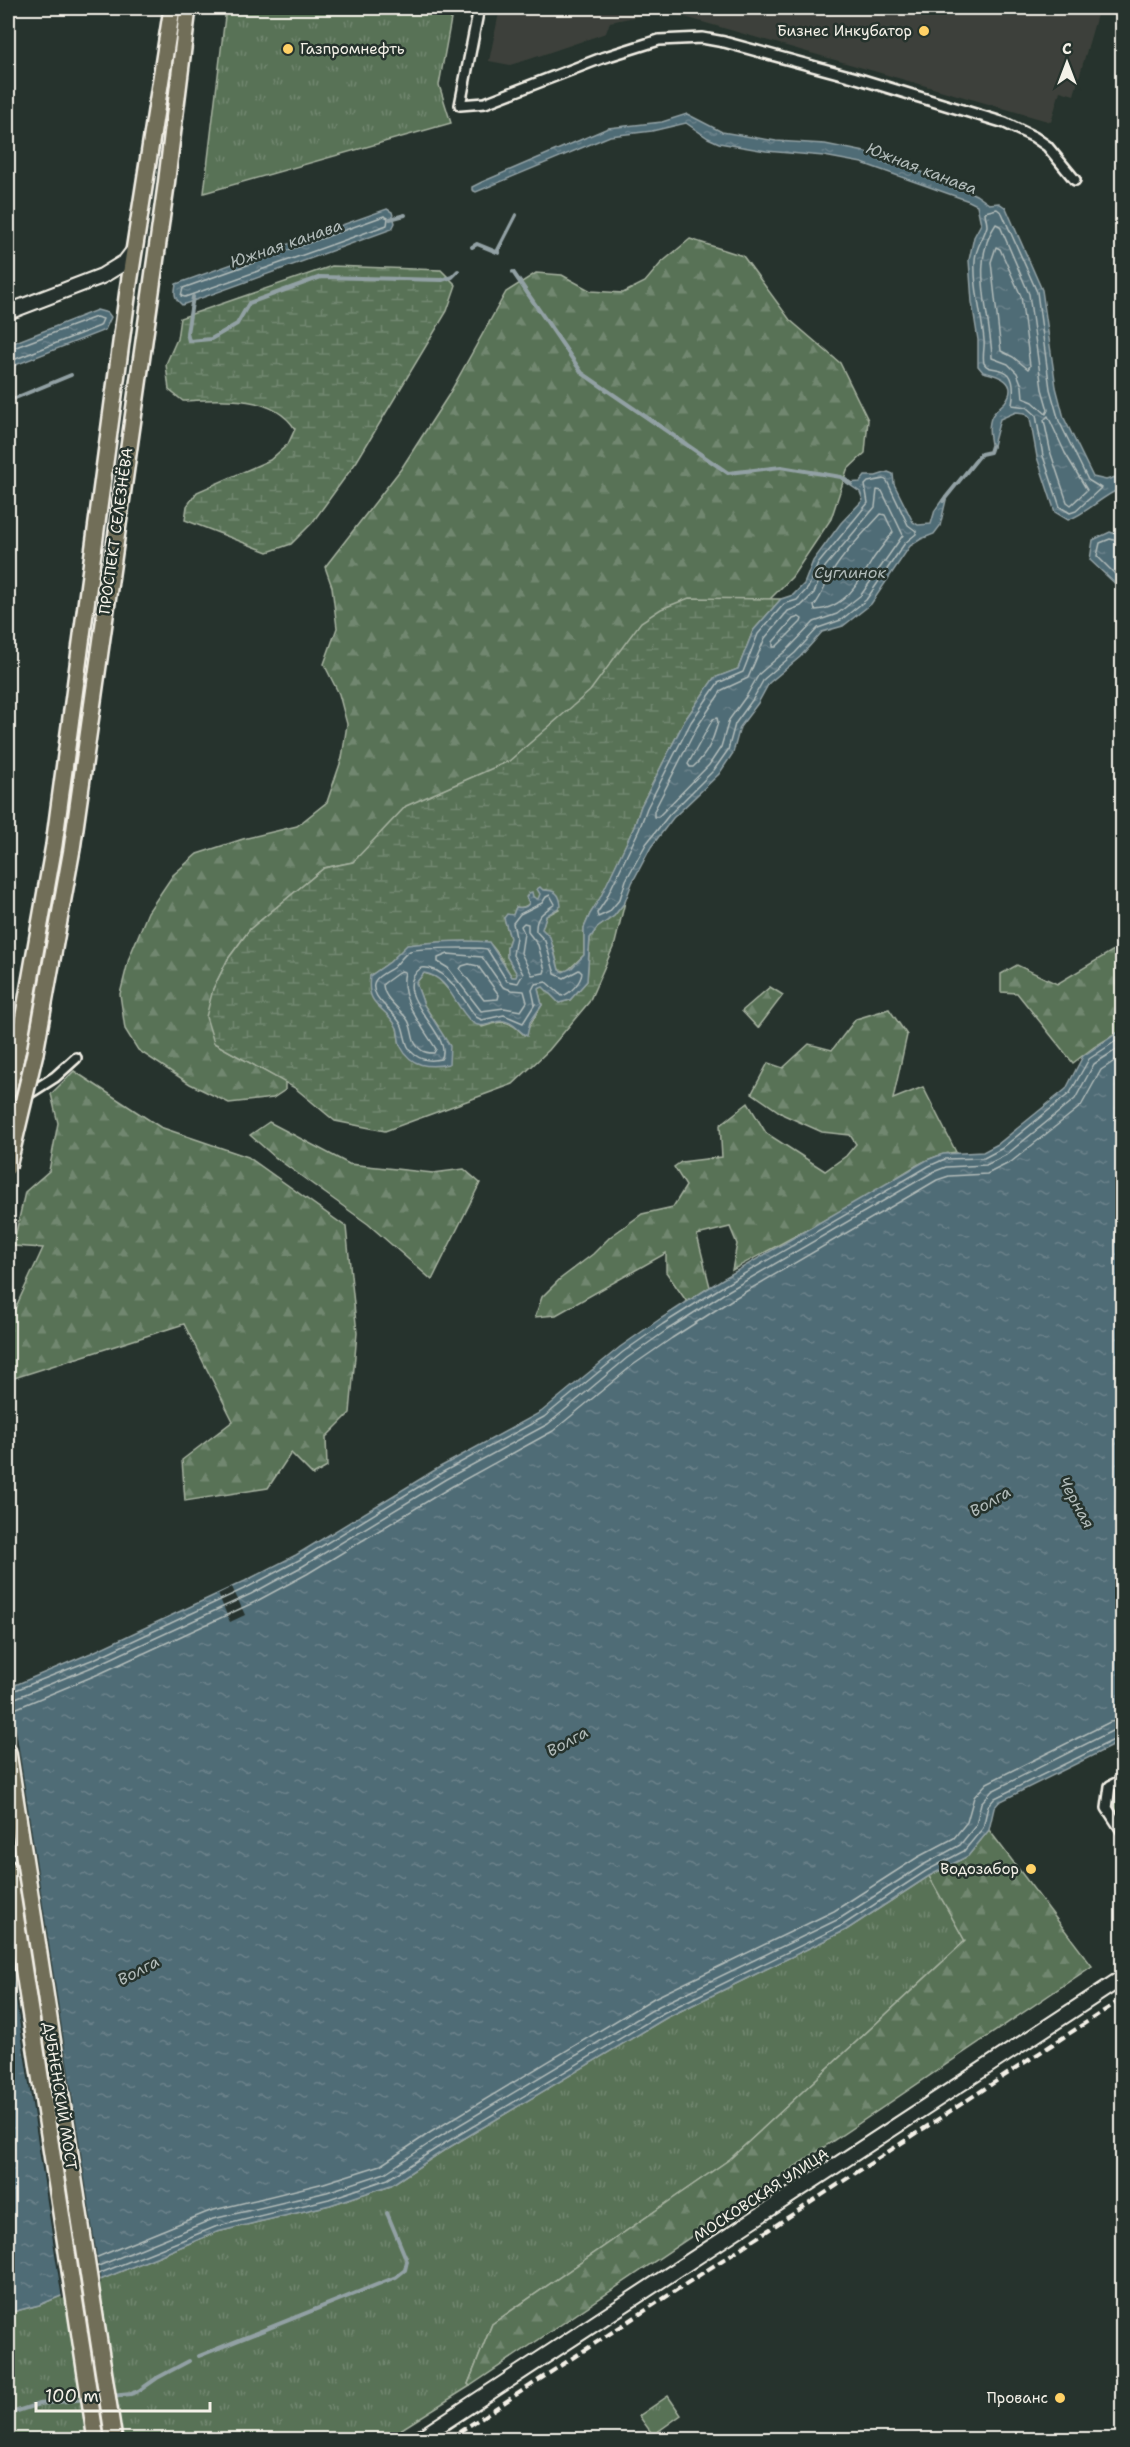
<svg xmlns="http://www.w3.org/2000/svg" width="1130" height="2447" viewBox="0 0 1130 2447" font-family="'Shantell Sans',sans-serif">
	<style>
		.built { fill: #3c413a }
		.grass { fill: url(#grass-tufts); stroke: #a6b2a0; stroke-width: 1.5 }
		.forest { fill: url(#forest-firs); stroke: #a6b2a0; stroke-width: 1.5 }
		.wetland { fill: url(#wetland-marsh); stroke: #a6b2a0; stroke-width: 1.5 }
		.water { fill: url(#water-ripples); stroke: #92a1a4; stroke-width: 1.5 }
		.pier { fill: #26332d }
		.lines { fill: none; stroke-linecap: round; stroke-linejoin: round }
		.shore { stroke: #b2bcba; stroke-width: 1.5 }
		.stream { stroke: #92a1a4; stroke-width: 4 }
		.street-casing { stroke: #f4f1e8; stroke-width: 14 }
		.secondary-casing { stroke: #f4f1e8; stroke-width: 18 }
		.primary-casing { stroke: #f4f1e8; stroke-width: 20 }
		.street { stroke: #26332d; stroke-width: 9 }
		.secondary { stroke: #26332d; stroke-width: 14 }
		.primary { stroke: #716e59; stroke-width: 15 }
		.rail { stroke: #f4f1e8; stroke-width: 4; stroke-dasharray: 9 4.5; stroke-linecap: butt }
		.primary-bridge-casing { stroke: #f4f1e8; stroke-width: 20; stroke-linecap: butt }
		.primary-bridge { stroke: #716e59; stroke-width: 15 }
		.poi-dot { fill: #ffd166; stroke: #26332d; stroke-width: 2 }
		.labels { text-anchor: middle; stroke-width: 5; stroke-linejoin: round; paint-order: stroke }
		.poi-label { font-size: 15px; fill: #f4f1e8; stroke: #26332d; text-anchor: end }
		.street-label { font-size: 15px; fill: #f4f1e8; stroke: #26332d }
		.water-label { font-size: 16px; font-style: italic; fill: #b2bcba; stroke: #26332d }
	</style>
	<defs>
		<pattern id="grass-tufts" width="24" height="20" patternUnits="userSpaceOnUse" patternTransform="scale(1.5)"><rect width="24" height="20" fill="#597257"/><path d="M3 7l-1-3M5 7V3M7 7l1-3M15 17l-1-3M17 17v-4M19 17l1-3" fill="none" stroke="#71876f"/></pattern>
		<pattern id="forest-firs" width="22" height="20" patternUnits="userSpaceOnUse" patternTransform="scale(1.5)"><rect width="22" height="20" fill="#597257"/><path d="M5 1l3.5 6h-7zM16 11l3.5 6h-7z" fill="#71876f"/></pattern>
		<pattern id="wetland-marsh" width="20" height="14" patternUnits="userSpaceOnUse" patternTransform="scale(1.5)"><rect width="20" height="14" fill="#597257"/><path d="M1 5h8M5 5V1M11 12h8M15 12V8" fill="none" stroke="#71876f"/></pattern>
		<pattern id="water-ripples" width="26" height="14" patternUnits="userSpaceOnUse" patternTransform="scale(1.5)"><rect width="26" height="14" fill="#506c76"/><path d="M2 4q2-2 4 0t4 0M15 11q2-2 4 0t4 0" fill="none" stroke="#6a818a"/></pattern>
	</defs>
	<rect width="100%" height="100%" fill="#26332d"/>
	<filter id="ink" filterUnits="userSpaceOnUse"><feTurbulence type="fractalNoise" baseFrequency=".0167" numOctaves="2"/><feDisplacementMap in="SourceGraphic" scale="12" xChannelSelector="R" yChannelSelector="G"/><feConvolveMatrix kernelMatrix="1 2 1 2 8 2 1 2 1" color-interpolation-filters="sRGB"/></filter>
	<g filter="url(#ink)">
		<!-- built -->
		<path class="built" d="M500,8h599l-25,87 -14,-4 -9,31 -387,-111 -54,11 -4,11 -76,26 -20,6 -21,-4z"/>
		<!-- grass -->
		<g class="grass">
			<path d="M226,8h227l-14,77 12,38 -247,70z"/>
			<path d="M1122,1786v37l-10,-15 4,-18z"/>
			<path d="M929,1876l36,65 -235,218 -238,165 -24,60 2,2 -84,53 -378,1v-127l31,-8 178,-73 113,-27 61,-20 52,-34 223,-133 180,-88z"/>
			<path d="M668,2396l13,19 -28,20 -14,-19z"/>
		</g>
		<!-- forest -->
		<g class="forest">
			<path d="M690,239l53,17 47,64 50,43 28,57 -3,33 -18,17 -16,49 -39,58 -41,41 -398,244 -29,6 -74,61 -22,30 -15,30 1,54 71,39v8l-12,8 -44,5 -39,-19 -52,-34 -13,-21 -5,-35 9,-36 19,-46 25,-37 24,-21 46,-15 54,-13 30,-24 15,-44 5,-34 -8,-30 -15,-30 13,-36 -5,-41 -7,-20 76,-98 47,-73 58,-104 30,-19 26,2 29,16 32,2 22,-11 16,-19z"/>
			<path d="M1122,945v85l-28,17 -21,16 -56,-70 -16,-1v-18l16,-9 40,19z"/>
			<path d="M770,987l13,8 -25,33 -16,-17z"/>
			<path d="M889,1009l18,26 -14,64 30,-12 33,65c-32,3 -59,27 -86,43 -46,26 -92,50 -138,75l5,-26 -7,-17 -33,8 13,52 -23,15 -21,-30v-19l-110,62 -21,2 7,-20 18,-18 33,-25 17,-17 32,-23 31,-7 13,-21 -12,-19 7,-5 41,-5 -2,-32 28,-22 18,30 59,38 21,-15 10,-12 -6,-9 -28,-3 -38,-17 -32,-22 16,-30 15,5 26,-24 23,6 24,-31z"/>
			<path d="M74,1071l86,56 88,30 98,70 11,106 -7,80 -24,24 1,30 -14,8 -22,-22 -23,35 -83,13 -3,-41 51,-39 -49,-97 -176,56v-56l35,-76 -30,-2 12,-54 24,-21 9,-48 -7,-29z"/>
			<path d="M269,1122l80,42 84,9 31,-4 16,14 -48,97 -64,-56 -92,-66 -26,-23z"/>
			<path d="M989,1830l103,136 -622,420 -2,-2 24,-60 238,-165 235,-218 -36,-65 39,-20z"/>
		</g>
		<!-- wetland -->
		<g class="wetland">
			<path d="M332,266l109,4 15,15 -9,26 -90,150 -45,62 -21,21 -23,8 -83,-32 2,-14 10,-14 73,-32 18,-16 7,-15c-22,-35 -75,-30 -112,-28l-14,-11 -3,-26 11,-25 3,-21z"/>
			<path d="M689,598l92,1 -28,32 -15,38 -24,9 -29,42 -44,86 -7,21 -34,72 -10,15 -6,14v27l-17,16 -8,-1 -6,-24 -11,-17 4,-13 13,-7 -12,-19h-4l-5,10 -5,-3c-4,7 -7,12 -17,10l-3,8 -9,3 6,20 -3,9v10l11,18 -2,3 -4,-1c-5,-8 -15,-27 -21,-32 -8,-7 -69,-2 -83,0l-18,17 -20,14 27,51 3,18 38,-19 -14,-21 -8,-22 8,-10 13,4 45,50c21,-7 26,-8 42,8l18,-30 -4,-16 5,-3 16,17 11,-3 17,-19 3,-43 7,-10 17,-12 11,-14 -10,41 -26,59 -40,48 -36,34 -128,47 -50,-10 -40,-33 -81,-45 -8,-26 7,-28 15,-30 22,-30 74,-61 29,-6 53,-56 103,-45 81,-70 51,-69 20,-13z"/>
		</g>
		<!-- water -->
		<g class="water">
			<path d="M687,114l35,18 54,9 49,3 40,8 82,29 29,14 13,9 10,-1 7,5 36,82 14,97 8,31 29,59 13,3 16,-5v13c-21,8 -34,25 -54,32l-13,-8 -18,-55 -7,-39 -5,-5 -9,-1 -16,7 -8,30c-2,-10 -5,-23 0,-33 3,-5 9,-10 13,-14 15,-20 -7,-27 -22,-30l-5,-6v-26l-6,-38 -3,-42 5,-23 7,-13 -4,-19 -8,-4 -107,-38 -38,-7 -58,-5 -47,-8 -11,-5 -22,-15 -34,8 -42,5 -134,56 -4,-2v-3l10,-5 126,-54 54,-6z"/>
			<path d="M387,209l5,3 3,11 -3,6 -210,76c-8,-7 -8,-11 -6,-21z"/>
			<path d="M97,310l11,3 3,4 -6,13 -97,38v-23z"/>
			<path d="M888,472l5,2 1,10 19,38 5,3 13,-1 4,-14 9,-13 2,3 -6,26 -6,8 -13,5 -11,7 -39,58 -28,22 -21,6 -22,25 -31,26 -11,20 -18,24 -7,26 -14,21 -46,44 -22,29 -19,36 -7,19 -11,14 -17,12 -7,10 -3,43 -17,19 -11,3 -16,-16 -5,2 4,16 -12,17 -3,14c-8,-4 -13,-14 -23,-15 -12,-1 -21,10 -32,1 -18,-15 -22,-45 -48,-49l-8,10 8,22 26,41 -1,18c-20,4 -38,3 -48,-17 -3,-6 -2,-13 -4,-19 -10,-22 -32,-20 -27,-52l20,-14 17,-17c25,-3 57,-5 82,-3l23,35h4l1,-3 -10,-17v-10l3,-9 -6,-20 3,-4 6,1 3,-8c5,1 11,1 13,-4l-3,-6 3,-4 3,-1 1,5 5,2 2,-5 -3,-5 3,-2 3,3c12,0 17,3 18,16l-15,10 -4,13 8,8 9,33 4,2 9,-4 12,-13v-27l6,-14 10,-16 34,-71 7,-21 44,-86 29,-42 24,-9 15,-38 28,-32 12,-4 11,-11 9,-23 28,-38 22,-23 -3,-8 -13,-9 13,-1 5,-6h11z"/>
			<path d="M1110,532l12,4v54l-32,-30 3,-20z"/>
			<path d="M1122,1030v711l-123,61 -5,6 -5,22 -21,26 -39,20 -83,54 -180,88 -223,133 -52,34 -61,20 -113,27 -178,73 -31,8v-625l83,-35 154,-72 51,-26 144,-88 101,-55 79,-65 40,-28 61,-39 206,-120 16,-6 40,-2 15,-8 68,-55 17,-33z"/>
		</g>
		<!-- pier -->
		<g class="pier">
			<path d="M232,1587l13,28 -15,7 -12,-28z"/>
			<path d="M9,1684l92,599 -39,16 -54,-351z"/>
		</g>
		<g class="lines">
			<!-- shore -->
			<g class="shore">
				<path d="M997,209l5,4 35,79 13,97 9,32 29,59 13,8 -25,23 -6,2 -10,-6 -17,-51 -7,-41 -9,-8 -15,-2c8,-49 -23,-29 -28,-42 -2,-7 1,-16 0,-23 -2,-26 -11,-53 -9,-79 0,-13 9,-23 12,-35 0,-5 -2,-10 -2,-14z"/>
				<path d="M384,216l4,2 -1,7 -202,72 -4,-1 2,-8z"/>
				<path d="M996,224l4,2 29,68 13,95 6,21 -2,4 -13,-12 -10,-4 -1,-12 -5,-13 -9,-9 -16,-6c-1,-42 -23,-96 4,-134z"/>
				<path d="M996,247l4,2 21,47 9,70 -2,3 -15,-12 -12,-6 -10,-89z"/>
				<path d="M8,350l88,-33 7,2 -3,7 -92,36"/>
				<path d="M1048,416l17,37 22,37 -16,15 -4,-3 -16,-48 -7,-34z"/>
				<path d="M884,479l3,2 21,44 8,6v3l-11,9 -39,57 -25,20 -23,8 -23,25 -31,26 -11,20 -18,25 -7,26 -14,20 -45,45 -23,29 -20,36 -6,19 -11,13 -11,5 -1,-4 8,-12 34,-71 8,-22 44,-86 27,-39 25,-11 15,-38 26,-30 13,-4 11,-12 10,-24 50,-61 -3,-18 3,-3z"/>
				<path d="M877,490l5,1 21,44 -42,60 -24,19 -23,8 -24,25 -31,27 -12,21 -18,25 -8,27 -12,18 -51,52h-4v-6l43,-84 25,-37 26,-12 17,-40 23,-27 13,-5 13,-13 11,-26 50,-60z"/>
				<path d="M881,514l4,1 8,17c-6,9 -14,18 -20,27 -13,23 -29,50 -58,51l-1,-4c9,-11 11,-22 18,-33 12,-21 33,-41 49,-59z"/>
				<path d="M1122,542l-12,-3 -10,4 -3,13 25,25"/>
				<path d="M799,617l3,2 -1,3 -25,25h-3v-5l20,-23z"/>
				<path d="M717,718l1,4c-5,18 -10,32 -25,45h-3l-2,-3 25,-45z"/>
				<path d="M550,895l5,9c-11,8 -20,12 -19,27l9,10 10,33 9,4 15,-8 3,3c-1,9 -12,21 -20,23l-16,-14 -11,2 -3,6 3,14 -12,19 -19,-8 -22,5 -6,-3c-13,-17 -30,-53 -55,-49 -35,26 35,67 20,91 -9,2 -18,2 -26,-4 -10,-7 -9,-18 -13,-29 -5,-13 -35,-29 -27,-45 3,-6 14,-10 19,-14 5,-5 10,-13 16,-16 7,-3 71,-4 77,-2l20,32 11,2 5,-9 -10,-19 3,-18 -3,-14 7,-9 22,-11 4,-6z"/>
				<path d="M524,923l4,1v8l10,13 7,25 -1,3 -12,2 -11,-22 3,-20 -3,-7z"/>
				<path d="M448,954l34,3 21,30 8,3 13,1 3,11 -6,9 -17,-3 -23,3 -33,-43 -10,-6v-4z"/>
				<path d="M469,964l9,2 21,29 -1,4 -14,1 -24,-31 2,-3z"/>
				<path d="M401,971l4,1c-7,27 18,55 31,77l-2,4c-5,0 -10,0 -14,-4 -10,-7 -6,-21 -13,-30 -8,-11 -24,-21 -24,-35z"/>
				<path d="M8,1693l86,-34 154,-72 51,-27 144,-88 101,-55 79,-65 40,-28 62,-39 204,-119 16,-7 39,-1 17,-9 69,-56 19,-34 33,-22"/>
				<path d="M8,1701l89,-36 154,-71 52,-28 143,-87 102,-55 79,-66 40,-28 61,-39 205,-119 13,-5 40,-2 20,-10 69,-56 19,-35 28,-18"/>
				<path d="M8,1710l9,-2 84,-35 154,-71 52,-28 144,-87 102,-56 80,-66 39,-27 61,-39 204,-119 12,-4 38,-2 24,-12 70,-56 20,-36 21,-14"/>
				<path d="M95,2258l115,-47 114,-28 57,-18 50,-33 223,-134 180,-87 84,-54 36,-19 13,-16 7,-25 13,-14 123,-61 12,-2"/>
				<path d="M96,2267l117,-48 114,-27 58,-19 51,-34 223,-133 180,-87 84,-54 37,-20 16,-20 5,-22 11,-12 122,-61 8,-1"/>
				<path d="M98,2274l117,-47 114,-28 59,-20 52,-33 223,-133 180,-88 83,-54 38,-20 19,-23 5,-22 7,-8 127,-62"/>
			</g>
			<!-- stream -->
			<g class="stream">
				<path d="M390,219l15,-4"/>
				<path d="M472,247l5,-3 22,9"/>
				<path d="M497,252l19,-37"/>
				<path d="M513,272l69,101 146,100 53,-6 60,10 10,7"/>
				<path d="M193,297l-6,36 2,8 22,-2 26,-15 12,-21 72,-26 121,3 10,-3 6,-6"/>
				<path d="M8,401l63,-26"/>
				<path d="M943,501l38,-47 9,-2 2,-6"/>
				<path d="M199,2356l197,-79 9,-7 2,-9 -20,-48"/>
				<path d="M111,2396l20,-2 9,-4 17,-12 32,-17"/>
				<path d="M8,2414l31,-10 47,-5"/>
			</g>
			<defs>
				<g id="street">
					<path d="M479,8l-19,97 25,-2 117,-45 57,-18 43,-2 22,4 129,35 152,46 29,14 13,9 28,34"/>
					<path d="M8,1107l47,-30 21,-19"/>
					<path d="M1122,1780l-12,6 -3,22 15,23"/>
				</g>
				<g id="secondary">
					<path d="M8,312l94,-36 23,-14 10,-13"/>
					<path d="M417,2440l705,-462"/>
				</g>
				<g id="primary">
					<path d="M35,1053l37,-204 94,-663 22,-178"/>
					<path d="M8,1091l10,-42 36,-204 74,-555 44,-282"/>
					<path d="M8,1752l106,688"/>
					<path d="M8,1868l88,572"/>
				</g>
			</defs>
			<!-- street casing -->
			<use href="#street" class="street-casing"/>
			<!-- secondary casing -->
			<use href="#secondary" class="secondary-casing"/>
			<!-- primary casing -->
			<use href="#primary" class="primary-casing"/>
			<!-- street -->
			<use href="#street" class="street"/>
			<!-- secondary -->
			<use href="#secondary" class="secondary"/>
			<!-- primary -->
			<use href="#primary" class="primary"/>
			<!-- rail -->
			<path class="rail" d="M447,2440l675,-441"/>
			<defs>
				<path id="primary-bridge" d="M8,1167l27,-114"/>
			</defs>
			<!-- primary-bridge casing -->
			<use href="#primary-bridge" class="primary-bridge-casing"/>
			<!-- primary-bridge -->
			<use href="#primary-bridge" class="primary-bridge"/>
		</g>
	</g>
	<!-- markers -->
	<g class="poi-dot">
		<circle cx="924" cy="31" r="6"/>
		<circle cx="288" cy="49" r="6"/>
		<circle cx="1031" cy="1869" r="6"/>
		<circle cx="1060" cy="2398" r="6"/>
	</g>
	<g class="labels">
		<!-- poi labels -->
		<g class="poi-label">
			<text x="912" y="36">Бизнес Инкубатор</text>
			<text x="300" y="54" text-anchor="start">Газпромнефть</text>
			<text x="1019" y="1874">Водозабор</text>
			<text x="1048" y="2403">Прованс</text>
		</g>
		<!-- street labels -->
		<g class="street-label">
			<text transform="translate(116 531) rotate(-82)" y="5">ПРОСПЕКТ СЕЛЕЗНЁВА</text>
			<text transform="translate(60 2096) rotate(81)" y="5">ДУБНЕНСКИЙ МОСТ</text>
			<text transform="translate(761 2195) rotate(-33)" y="5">МОСКОВСКАЯ УЛИЦА</text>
		</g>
		<!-- water labels -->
		<g class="water-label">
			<text transform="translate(922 168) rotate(21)" y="6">Южная канава</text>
			<text transform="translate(286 243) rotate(-19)" y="6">Южная канава</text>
			<text x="850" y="578">Суглинок</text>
			<text transform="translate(990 1501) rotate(-30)" y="6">Волга</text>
			<text transform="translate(1077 1502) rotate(61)" y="6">Черная</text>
			<text transform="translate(567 1741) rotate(-29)" y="6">Волга</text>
			<text transform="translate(138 1970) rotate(-28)" y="6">Волга</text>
		</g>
	</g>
	<!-- margin -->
	<rect width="1130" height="2447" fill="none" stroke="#26332d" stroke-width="30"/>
	<rect x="15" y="15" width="1100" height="2417" fill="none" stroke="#f4f1e8" stroke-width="2" filter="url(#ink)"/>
	<!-- north arrow -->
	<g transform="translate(1067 63)" stroke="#26332d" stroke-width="4.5" paint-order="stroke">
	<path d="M0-4.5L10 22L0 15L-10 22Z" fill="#f4f1e8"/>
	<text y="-9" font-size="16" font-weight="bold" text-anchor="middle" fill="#f4f1e8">С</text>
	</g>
	<!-- scale -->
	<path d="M36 2402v9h174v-9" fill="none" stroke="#f4f1e8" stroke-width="3"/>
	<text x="45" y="2402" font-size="18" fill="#f4f1e8" stroke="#26332d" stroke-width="4.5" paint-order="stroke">100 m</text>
</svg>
